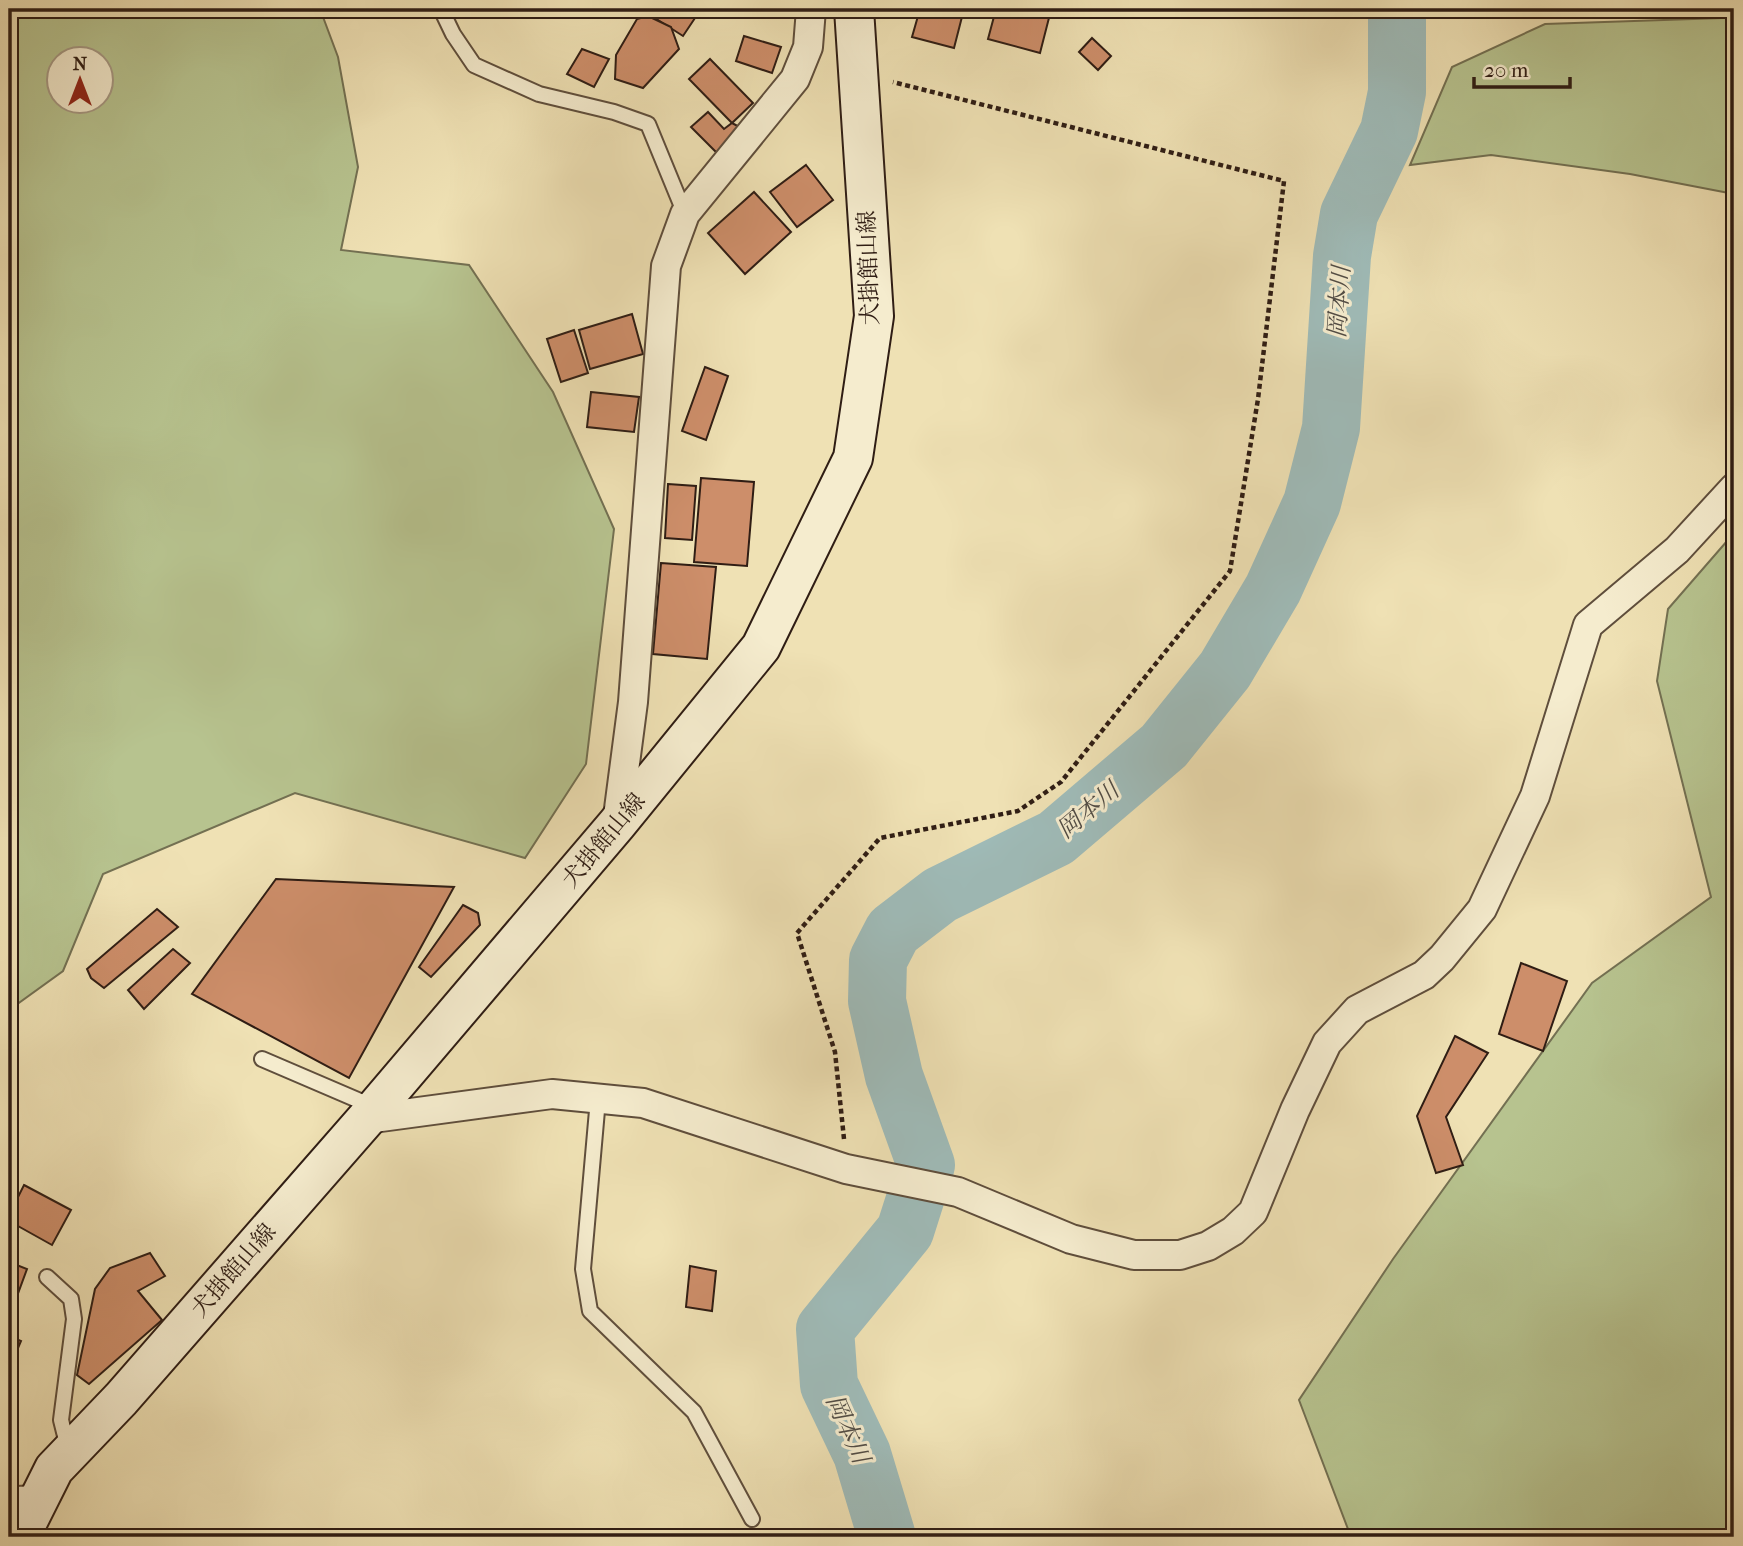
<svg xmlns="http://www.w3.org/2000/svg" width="1743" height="1546" viewBox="0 0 1743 1546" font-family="'IM FELL French Canon','Noto Serif JP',serif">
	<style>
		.green { fill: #b7c38f; stroke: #737052; stroke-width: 2; fill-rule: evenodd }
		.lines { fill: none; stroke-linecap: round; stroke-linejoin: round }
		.river { stroke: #9fbbb8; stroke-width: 58 }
		.building { fill: #cd8e6a; stroke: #2f1d14; stroke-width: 2 }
		.service-casing { stroke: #5f4e3c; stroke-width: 18 }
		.minor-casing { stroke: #5f4e3c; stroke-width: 32 }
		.secondary-casing { stroke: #2f1d14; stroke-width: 42 }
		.path { stroke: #2f1d14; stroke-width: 4.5; stroke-dasharray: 5 3.5; stroke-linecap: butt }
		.service { stroke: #f5ecce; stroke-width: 14 }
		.minor { stroke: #f5ecce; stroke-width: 28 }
		.secondary { stroke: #f5ecce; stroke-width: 38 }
		.labels { text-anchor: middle; stroke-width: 6; stroke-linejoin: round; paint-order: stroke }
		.street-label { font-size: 23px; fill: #2f1d14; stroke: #f5ecce }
		.water-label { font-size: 24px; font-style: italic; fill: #514c45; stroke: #f5ecce }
	</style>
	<rect width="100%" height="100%" fill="#efe1b4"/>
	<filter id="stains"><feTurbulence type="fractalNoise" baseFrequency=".00286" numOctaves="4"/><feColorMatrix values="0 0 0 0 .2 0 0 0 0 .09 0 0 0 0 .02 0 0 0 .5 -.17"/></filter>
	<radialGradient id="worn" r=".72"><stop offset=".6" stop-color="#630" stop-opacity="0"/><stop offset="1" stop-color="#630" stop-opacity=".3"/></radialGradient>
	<!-- green -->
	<g class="green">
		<path d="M9,9h311l18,48 20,110 -17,83 128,15 84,127 61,137 -28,235 -61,94 -230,-65 -192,81 -40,97 -54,39zM60,60h42v42h-42z"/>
		<path d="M1734,10v184l-104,-20 -139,-19 -81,10 42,-98 93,-43 178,-6z"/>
		<path d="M1734,533v1004h-383l-52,-137 94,-141 199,-276 119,-86 -54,-216 11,-72z"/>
	</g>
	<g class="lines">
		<!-- river -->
		<path class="river" d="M887,1537l-25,-83 -33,-69 -4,-56 80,-98 21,-66 -32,-89 -17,-75 1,-41 15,-29 47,-36 116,-57 108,-92 61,-76 48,-81 39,-86 19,-75 11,-172 7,-42 40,-83 8,-39v-83"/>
	</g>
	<!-- building -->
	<g class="building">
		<path d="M645,9h56l-18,27 -39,-25z"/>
		<path d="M920,9h44l-10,39 -42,-11z"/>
		<path d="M996,9l55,1 -11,43 -52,-14z"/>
		<path d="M648,16l23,11 8,22 -36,39 -28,-9 1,-24 21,-36z"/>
		<path d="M744,36l37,11 -9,26 -36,-12z"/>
		<path d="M1092,38l19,18 -13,14 -19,-18z"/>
		<path d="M582,49l27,10 -15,28 -27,-13z"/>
		<path d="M710,59l43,44 -21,20 -43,-44z"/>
		<path d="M708,112l16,17 8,-6 13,7 -26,25 -28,-28z"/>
		<path d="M806,165l27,35 -36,27 -27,-35z"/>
		<path d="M754,192l37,40 -46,42 -37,-41z"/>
		<path d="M632,314l11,40 -53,15 -11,-39z"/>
		<path d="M574,330l14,43 -27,9 -14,-43z"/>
		<path d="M705,367l23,9 -22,64 -24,-9z"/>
		<path d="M591,392l48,5 -5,35 -47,-5z"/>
		<path d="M701,478l53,4 -7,84 -53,-4z"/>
		<path d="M668,484l28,2 -4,54 -27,-2z"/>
		<path d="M661,563l55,4 -9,92 -54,-5z"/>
		<path d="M276,879l178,8 -105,191 -157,-84z"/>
		<path d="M463,905l15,8 2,12 -49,52 -12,-10z"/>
		<path d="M157,909l21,18 -74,61 -13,-10 -4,-9z"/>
		<path d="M173,949l17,14 -46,46 -16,-19z"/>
		<path d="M1521,963l46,18 -24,70 -44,-17z"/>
		<path d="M1455,1036l33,17 -42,64 17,48 -27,8 -19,-57z"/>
		<path d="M24,1185l47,25 -19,35 -43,-24v-6z"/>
		<path d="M150,1253l15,23 -27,15 24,29 -73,64 -12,-9 18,-86 15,-21z"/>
		<path d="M9,1262l18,7 -14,38 -4,-2z"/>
		<path d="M690,1266l26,5 -4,40 -26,-4z"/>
		<path d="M9,1336l12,5 -12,28z"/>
	</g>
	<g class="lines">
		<defs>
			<g id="service">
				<path d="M441,9l12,25 21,31 65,29 75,18 34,12 37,90"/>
				<path d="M262,1059l112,48"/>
				<path d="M598,1099l-15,170 7,42 104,101 58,107"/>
				<path d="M47,1277l24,22 3,20 -13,101 7,28"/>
				<path d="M9,1501l7,-7 21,-1"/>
			</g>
			<g id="minor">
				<path d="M617,824l16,-122 33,-436 19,-52 110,-135 13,-32 3,-38"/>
				<path d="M366,1119l186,-25 91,9 203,66 112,23 113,47 63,16h46l28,-9 25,-15 20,-19 42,-102 32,-67 30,-33 67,-35 18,-17 40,-49 53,-113 53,-171 89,-75 57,-62"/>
			</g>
			<path id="secondary" d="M20,1537l34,-68 67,-70 245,-280 251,-295 144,-177 92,-189 21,-142 -20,-307"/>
		</defs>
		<!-- service casing -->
		<use href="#service" class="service-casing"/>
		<!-- minor casing -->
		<use href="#minor" class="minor-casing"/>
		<!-- secondary casing -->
		<use href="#secondary" class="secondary-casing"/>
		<!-- path -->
		<path class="path" d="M844,1139l-9,-87 -38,-119 83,-95 138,-27 43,-29 169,-211 28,-172 26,-218 -391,-99"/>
		<!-- service -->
		<use href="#service" class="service"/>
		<!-- minor -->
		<use href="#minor" class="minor"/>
		<!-- secondary -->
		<use href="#secondary" class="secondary"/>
	</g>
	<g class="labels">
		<!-- street labels -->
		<g class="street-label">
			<text transform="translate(868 268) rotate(-92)" y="8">犬掛館山線</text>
			<text transform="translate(603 840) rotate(-50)" y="8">犬掛館山線</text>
			<text transform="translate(233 1270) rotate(-49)" y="8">犬掛館山線</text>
		</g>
		<!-- water labels -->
		<g class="water-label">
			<text transform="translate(1339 302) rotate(-86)" y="8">岡本川</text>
			<text transform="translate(1088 810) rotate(-40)" y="8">岡本川</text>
			<text transform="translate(848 1429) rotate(66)" y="8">岡本川</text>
		</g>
	</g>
	<!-- margin -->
	<rect width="1743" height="1546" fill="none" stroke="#efe1b4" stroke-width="35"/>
	<rect x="10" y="10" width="1722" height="1525" fill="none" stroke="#2f1d14" stroke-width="3.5"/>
	<rect x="18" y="18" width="1708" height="1511" fill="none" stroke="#2f1d14" stroke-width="2"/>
	<!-- north arrow -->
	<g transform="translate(80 80)"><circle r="33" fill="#f5ecce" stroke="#a69984" stroke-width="2"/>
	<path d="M0-5L12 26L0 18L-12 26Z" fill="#8f2418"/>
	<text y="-10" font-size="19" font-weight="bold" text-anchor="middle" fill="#2f1d14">N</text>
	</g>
	<!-- scale -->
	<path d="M1474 77v10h96v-10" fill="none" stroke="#2f1d14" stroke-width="3.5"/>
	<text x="1484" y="77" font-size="21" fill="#2f1d14" stroke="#f5ecce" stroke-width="5" paint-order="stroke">20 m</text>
	<rect width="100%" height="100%" filter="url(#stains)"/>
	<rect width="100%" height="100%" fill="url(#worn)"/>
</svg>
